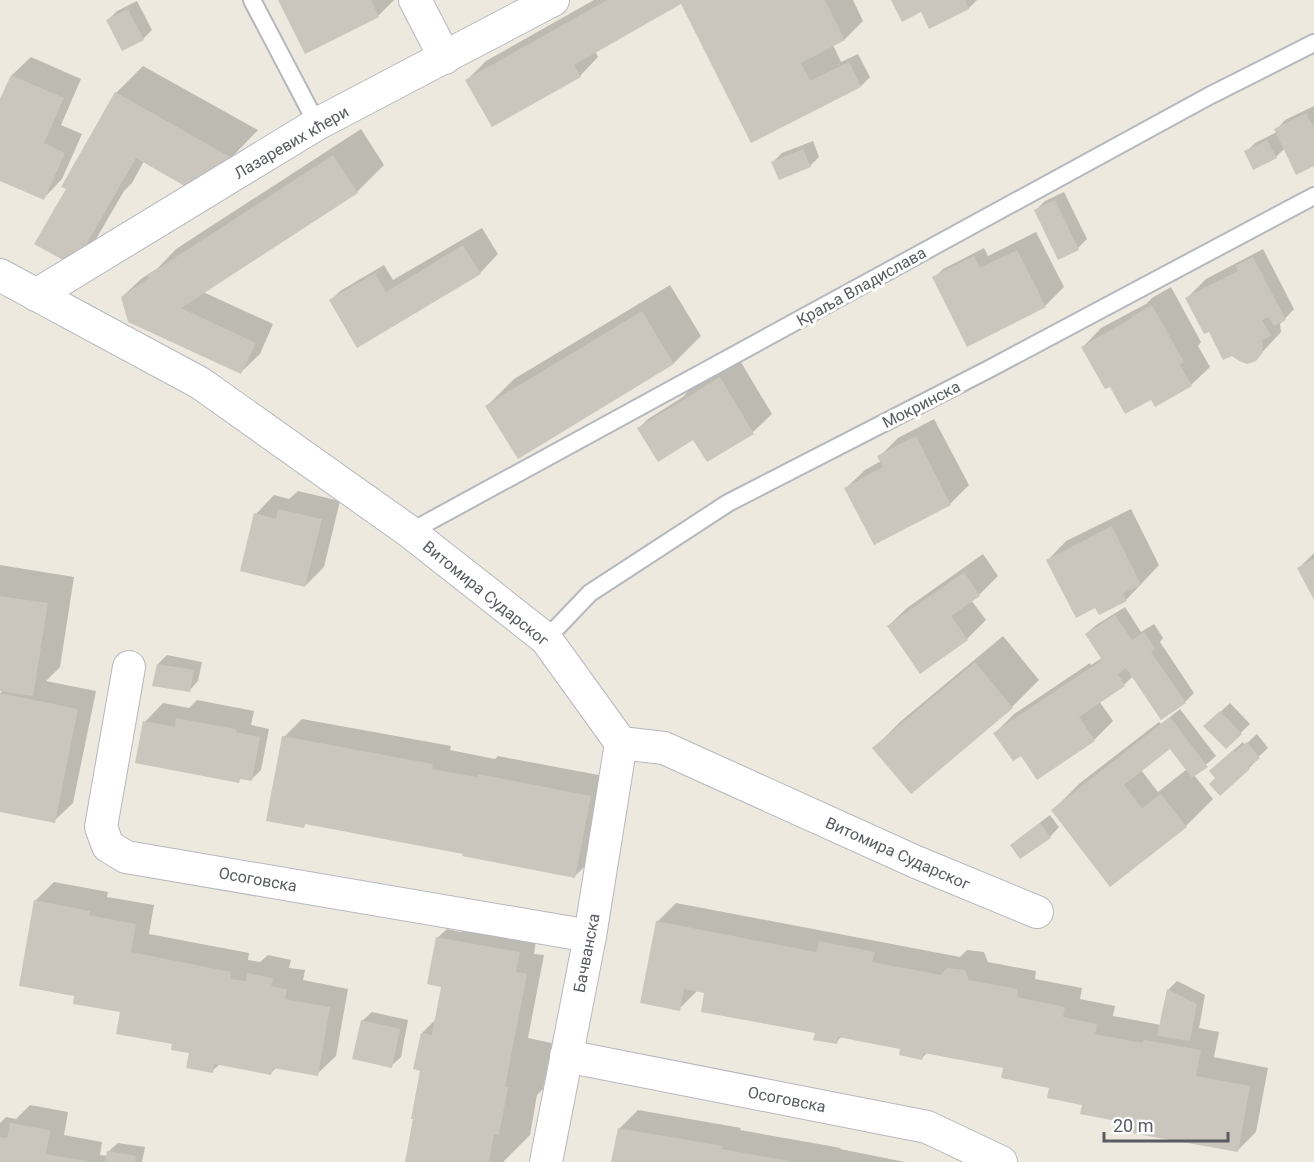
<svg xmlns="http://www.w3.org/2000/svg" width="1314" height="1162" viewBox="0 0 1314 1162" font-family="Roboto,sans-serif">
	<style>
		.shadow { fill: #0003; fill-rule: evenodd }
		.building { fill: #cac6be }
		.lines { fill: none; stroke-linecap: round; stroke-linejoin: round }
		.lane-casing { stroke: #b5b8bd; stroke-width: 20 }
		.street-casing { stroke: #b5b8bd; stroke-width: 34 }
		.lane { stroke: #fff; stroke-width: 16 }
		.street { stroke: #fff; stroke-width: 32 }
		.labels { text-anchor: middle; stroke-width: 6; stroke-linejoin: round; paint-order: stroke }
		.street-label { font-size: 16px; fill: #585c62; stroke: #fff }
	</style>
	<rect width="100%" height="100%" fill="#ede9df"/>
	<!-- shadow -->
	<g class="shadow">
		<path d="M279,0h115l-15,15 -73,37z"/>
		<path d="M594,0h259l10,21 -18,18 -12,6 8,17 17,-8 12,23 -9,9 -39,20 -140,-105 -87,50 3,6 -18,19 -113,4 19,-19z"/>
		<path d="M893,0h84l-8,8 -46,5z"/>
		<path d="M137,1l15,29 -9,9 -35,-19 9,-9z"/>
		<path d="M31,57l50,22 -20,46 21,9 -20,45 -18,19 -44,-19v-76l12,-28z"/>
		<path d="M143,66l115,64 -26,27 -44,29 -44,-25 -12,22 -8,8 -32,55 -18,18 -6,-75 48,-96z"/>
		<path d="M1314,106v58l-29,-16 -9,9 -30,-5 9,-9 22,-11 -1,-2 9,-10z"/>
		<path d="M361,129l23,36 -27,27 -154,100 70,32 -13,30 -19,18 -119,-75 19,-18 17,-11 18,-19z"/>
		<path d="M813,141l6,16 -9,9 -37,-4 9,-9z"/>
		<path d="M1064,192l23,47 -9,9 -42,-38 9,-9z"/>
		<path d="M482,228l16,26 -18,19 -122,73 -27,-46 9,-9 44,-26 9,15z"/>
		<path d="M1036,232l28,55 -19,19 -77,39 -34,-67 9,-9 41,-21 4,8z"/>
		<path d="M1263,249l31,60 -14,15 1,8 -26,28 -46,-30 -22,-32 19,-19z"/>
		<path d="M670,285l31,51 -27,27 -156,94 -31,-51 27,-27z"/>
		<path d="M1171,287l30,55 -3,4 12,21 -19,18 -39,13 -42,-13 -27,-38 18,-19 45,-24 6,-6z"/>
		<path d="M739,359l33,55 -19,18 -46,28 -13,-22 -55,-10 9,-9 35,-22 9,-10z"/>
		<path d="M934,419l35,66 -19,19 -104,-16 19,-18 16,-9 -2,-4 19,-19z"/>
		<path d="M298,491l42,10 -16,66 -19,19 -49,-72 18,-19 15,4z"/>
		<path d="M1131,509l28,56 -33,35 -30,6 -48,-46 18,-19z"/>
		<path d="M1314,553v44l-15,-29z"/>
		<path d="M983,554l15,22 -19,19 -8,5 15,20 -19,19 -79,-13 19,-18z"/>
		<path d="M0,565l74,12 -14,90 -14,14 50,10 -23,112 -19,18 -54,-10v-118l3,-3 -3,-1z"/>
		<path d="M1125,607l16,25 13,-8 9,14 -3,4 34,51 -9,9 -24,16 -28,-42 -8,8 -26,17 14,20 -19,19 -73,14 -26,-21 19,-19 76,-51 1,2 11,-7 -16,-24 10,-9z"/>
		<path d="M1003,636l36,44 -27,27 -101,85 -37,-44 27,-27z"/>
		<path d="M167,655l35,7 -4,19 -9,10 -31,-27z"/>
		<path d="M197,700l57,11 -3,14 18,4 -8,41 -9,9 -10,-1 -4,3 -93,-59 18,-19 26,5z"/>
		<path d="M1230,703l20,21 -24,23 -11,-30z"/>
		<path d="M1180,709l36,47 -22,19 19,24 -27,27 -133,-16 27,-27 79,-61 2,2zM1170,747l17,22 -29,23 -17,-22z"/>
		<path d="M302,719l149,27 -1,4 45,9 3,-3 111,21 -15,80 -19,19 -111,-24 -157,-29 -4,3 -19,-89z"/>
		<path d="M1257,734l11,14 -11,10 1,1 -9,9 -32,10 3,-16 23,-20 2,3z"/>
		<path d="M1050,815l9,12 -9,10 -38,9 9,-9z"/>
		<path d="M54,882l54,10 -1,5 47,8 -5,29 100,19 -1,7 12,2 8,-7 23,5 -2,8 16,2 -2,10 45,9 -12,67 -19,18 -40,-7 -6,6 -51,-9 -8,7 -21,-19 -17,-9 -52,-32 -46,-16 -41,-94z"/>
		<path d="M676,903l284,54 7,-7 17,2 4,10 48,9 -1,8 47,9 -2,11 35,7 -2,10 48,9 7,-35 9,-9 28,14 -6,33 20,4 -5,25 54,11 -12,64 -19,19 -108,-30 -45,-17 -33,-18 -46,-19 -77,-15 -6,6 -20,-10 -60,-12 -6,7 -19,-11 -111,-40 -8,-2 -19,19 -22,-87z"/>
		<path d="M471,922l66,12 -3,20 10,1 -16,83 24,5 -9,46 -6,6 -7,40 -27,27h-97l15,-90 1,-39 14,-14 7,-33 -6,-48 10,-9 14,3z"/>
		<path d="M372,1012l36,8 -7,37 -10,9 -29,-45z"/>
		<path d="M30,1105l38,7 -4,23 38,7 -2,13 8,1v-4l10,-9 27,4 -3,15h-142v-39l6,-6 10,2z"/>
		<path d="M638,1110l103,18 -1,2 101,18 -1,1 65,13h-292l6,-33z"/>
	</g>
	<!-- building -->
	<g class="building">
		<path d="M278,0h93l8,17 -74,37z"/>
		<path d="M607,0h218l20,40 -44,23 9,18 39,-19 12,25 -110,56 -70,-139 -107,61 7,12 -89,50 -27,-47z"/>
		<path d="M891,0h74l4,9 -40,20 -8,-17 -19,10z"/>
		<path d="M128,9l16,31 -22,11 -16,-31z"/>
		<path d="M11,75l53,23 -20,45 21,10 -21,47 -44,-19v-82z"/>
		<path d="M115,92l117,66 -44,30 -52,-30 -62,108 -40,-22 32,-55 -5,-2z"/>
		<path d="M1306,113l8,15v38l-18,9 -22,-46z"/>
		<path d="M1267,140l10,18 -24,12 -9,-19z"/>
		<path d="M803,149l8,18 -32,13 -8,-18z"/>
		<path d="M333,155l25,38 -177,115 75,35 -15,31 -113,-52 -7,-25 28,-19 -2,-2z"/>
		<path d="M1055,200l24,50 -21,10 -24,-50z"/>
		<path d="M463,245l18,29 -124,74 -28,-48 46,-27 11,19z"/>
		<path d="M1017,250l29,57 -79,40 -35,-70 42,-21 6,12z"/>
		<path d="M1253,257l33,63 -12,6 -5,-9 -7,3 9,16 -9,4 1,12 -7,9 -9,3 -8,-3 -7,-5 -9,4 -14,-28 -5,2 -19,-36 53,-27 -3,-5z"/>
		<path d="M1152,305l32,57 -4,3 12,21 -37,21 -4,-7 -26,14 -15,-27 -5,2 -24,-42 51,-29 -1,-1z"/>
		<path d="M642,311l32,53 -156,95 -33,-53z"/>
		<path d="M720,377l34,57 -47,28 -14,-22 -35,22 -21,-34z"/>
		<path d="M916,436l35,69 -77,40 -30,-57 39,-21 -6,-11z"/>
		<path d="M278,509l44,10 -17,68 -65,-16 14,-58 22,6z"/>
		<path d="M1112,526l29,59 -18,8 4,8 -28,14 -4,-7 -19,10 -30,-58z"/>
		<path d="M1314,559v41l-17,-32z"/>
		<path d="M964,572l16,24 -29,20 17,24 -48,34 -33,-48z"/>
		<path d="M0,596l48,7 -15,93 -33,-5z"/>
		<path d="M1115,615l17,25 12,-8 11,16 -4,4 35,51 -25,17 -35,-52 -8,6 7,12 -46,31 16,24 -58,39 -16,-24 -8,5 -20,-28 109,-73 -17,-26z"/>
		<path d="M975,662l38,46 -102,86 -39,-46z"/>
		<path d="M157,664l37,6 -4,22 -38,-6z"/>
		<path d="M0,693l78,16 -23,114 -55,-11z"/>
		<path d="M1220,711l22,23 -16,15 -23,-23z"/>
		<path d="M1170,717l38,50 -16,11 -22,-29 -46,36 18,23 19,-14 26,33 -77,60 -59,-77z"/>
		<path d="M176,718l60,11v3l24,5 -8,44 -12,-2 -1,4 -104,-20 8,-42 32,6z"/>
		<path d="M282,736l151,28 -1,5 45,8 1,-3 113,22 -16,82 -113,-22 1,-2 -158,-30 -1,4 -38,-7z"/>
		<path d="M1247,742l13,16 -12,9 2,2 -30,27 -11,-12 6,-6 -6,-7 24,-21 2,2z"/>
		<path d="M1040,823l11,15 -31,21 -10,-14z"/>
		<path d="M34,900l56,11 -1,4 47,9 -5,28 100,20 -1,7 16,2 1,-8 26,5 -2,8 16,3 -2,10 45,8 -12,69 -45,-8 -2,7 -57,-11 -1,9 -27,-5 3,-15 -18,-3 1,-6 -56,-10 4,-22 -47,-8 1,-8 -55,-10z"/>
		<path d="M656,921l160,31 3,-11 56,11 -3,10 69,13 6,-7 18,2 4,10 49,9 -1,8 48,10 -2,10 34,7 -2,10 47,9 2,-3 57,10 -5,26 54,10 -12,66 -112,-20 1,-9 -47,-9 2,-9 -35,-7 2,-10 -48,-10 2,-10 -79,-15 -2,7 -23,-5 1,-6 -62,-12 -1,7 -24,-4 2,-7 -114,-21 3,-19 -20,-4 -4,22 -40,-8z"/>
		<path d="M436,937l84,15 -4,20 11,2 -22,113h3l-9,48 -5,-1 -5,28h-84l8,-43h-2l9,-48 -7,-2 8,-36 11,2 9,-48 -14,-3z"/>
		<path d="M1167,989l30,15 -7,37 -33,-5z"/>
		<path d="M361,1020l39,9 -8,39 -40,-9z"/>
		<path d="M10,1123l40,7 -4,24 41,7v1h-87v-25l7,1z"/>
		<path d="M618,1128l105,18 -1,3 68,12 -1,1h-178z"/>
		<path d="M107,1151l29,5 -1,6h-30z"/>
	</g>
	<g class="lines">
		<defs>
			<g id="lane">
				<path d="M252,0l65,124"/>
				<path d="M410,532l799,-436 105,-53"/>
				<path d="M546,639l44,-46 138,-90 261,-134 325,-173"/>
			</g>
			<g id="street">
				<path d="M415,0l30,58"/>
				<path d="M0,275l200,108 210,149 136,107 75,104 43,5 252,114 121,50"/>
				<path d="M36,295l281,-171 236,-124"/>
				<path d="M129,667l-28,160 7,19 18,11 464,79"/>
				<path d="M566,1056l361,71 74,35"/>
				<path d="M546,1162l44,-226 31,-193"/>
			</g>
		</defs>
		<!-- lane casing -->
		<use href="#lane" class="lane-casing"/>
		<!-- street casing -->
		<use href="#street" class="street-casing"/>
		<!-- lane -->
		<use href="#lane" class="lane"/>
		<!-- street -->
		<use href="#street" class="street"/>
	</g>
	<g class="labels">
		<!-- street labels -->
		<g class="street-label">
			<text transform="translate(291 142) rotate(-30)" y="6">Лазаревих кћери</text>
			<text transform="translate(861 286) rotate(-29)" y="6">Краља Владислава</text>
			<text transform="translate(921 404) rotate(-27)" y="6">Мокринска</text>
			<text transform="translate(486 593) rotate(39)" y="6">Витомира Сударског</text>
			<text transform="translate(898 853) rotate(24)" y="6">Витомира Сударског</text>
			<text transform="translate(258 879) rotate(10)" y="6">Осоговска</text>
			<text transform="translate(586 953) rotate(-79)" y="6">Бачванска</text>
			<text transform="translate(787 1099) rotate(11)" y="6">Осоговска</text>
		</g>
	</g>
	<!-- scale -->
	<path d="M1104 1132v9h124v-9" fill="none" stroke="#585c62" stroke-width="3"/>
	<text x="1113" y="1132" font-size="18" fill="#585c62" stroke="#ffffff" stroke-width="4.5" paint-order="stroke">20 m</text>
</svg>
